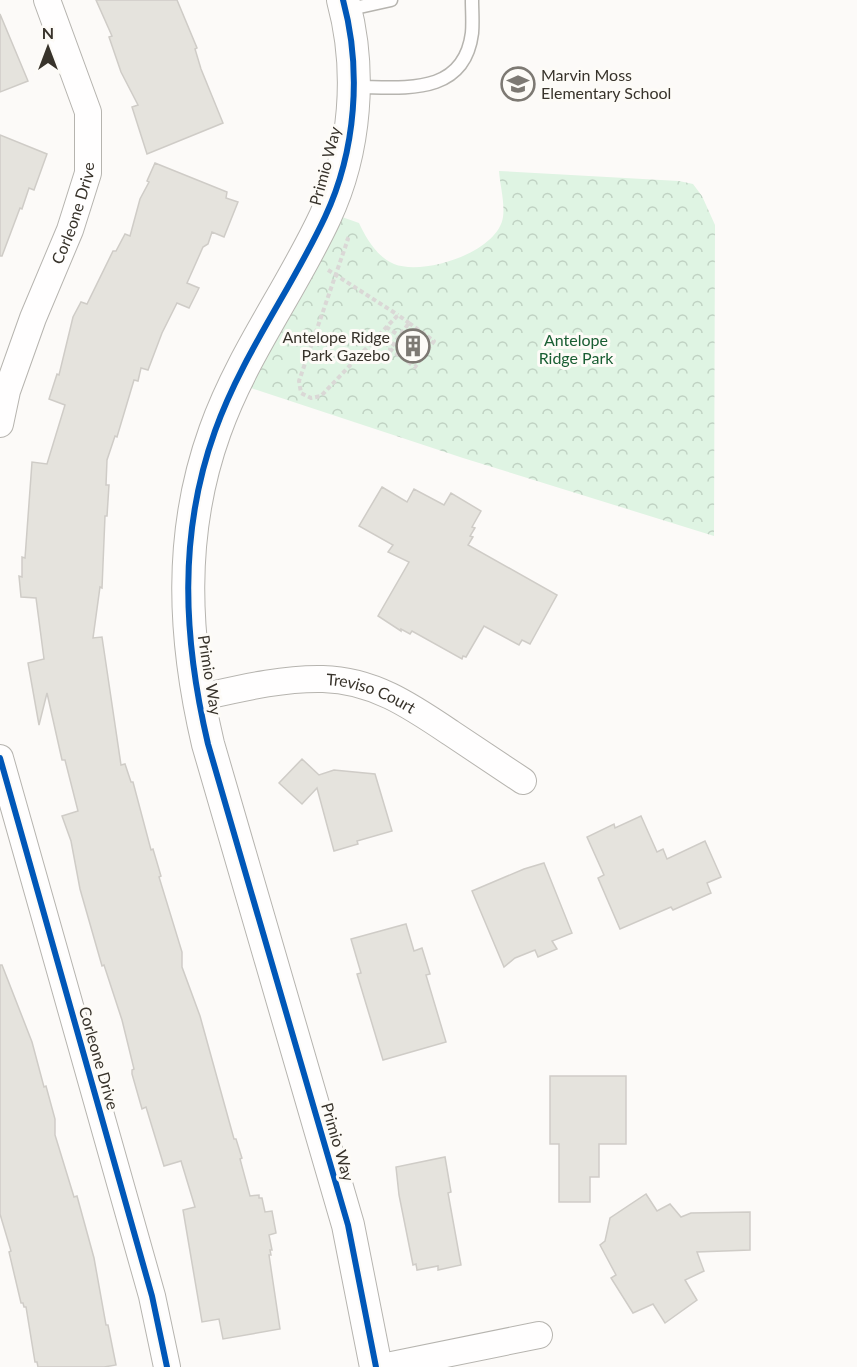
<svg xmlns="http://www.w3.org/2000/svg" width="857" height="1367" viewBox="0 0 857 1367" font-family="Lato,sans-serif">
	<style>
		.park { fill: url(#park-crowns) }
		.building { fill: #e5e3dd; stroke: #cfccc7; stroke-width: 1.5 }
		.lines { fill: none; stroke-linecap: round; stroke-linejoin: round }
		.service-casing { stroke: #b6b4af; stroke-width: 15 }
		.minor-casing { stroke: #b6b4af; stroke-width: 28 }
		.tertiary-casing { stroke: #b6b4af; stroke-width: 34 }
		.path { stroke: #dad8d6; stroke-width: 4; stroke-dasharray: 4.5 3; stroke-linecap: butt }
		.service { stroke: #fffefe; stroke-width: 12 }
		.minor { stroke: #fffefe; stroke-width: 26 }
		.tertiary { stroke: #fffefe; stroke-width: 32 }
		.cycleway-casing { stroke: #fdfbf7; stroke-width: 10 }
		.cycleway { stroke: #0057b8; stroke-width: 6 }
		.labels { text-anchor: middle; stroke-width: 6; stroke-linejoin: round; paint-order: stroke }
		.poi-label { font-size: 16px; fill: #38332b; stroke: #fdfbf7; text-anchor: start }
		.street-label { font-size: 16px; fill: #38332b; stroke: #fdfbf7 }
		.park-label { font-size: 16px; fill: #195e33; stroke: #fdfbf7 }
	</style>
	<defs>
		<pattern id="park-crowns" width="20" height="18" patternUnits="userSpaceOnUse" patternTransform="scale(1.5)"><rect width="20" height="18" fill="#dff4e3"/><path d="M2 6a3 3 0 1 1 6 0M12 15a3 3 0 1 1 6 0" fill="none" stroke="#c0d2c3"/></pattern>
	</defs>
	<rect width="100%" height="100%" fill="#fcfaf8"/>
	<!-- park -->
	<path class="park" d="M499,171l180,10 14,3 9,12 13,29 -1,311 -251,-78 -212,-70 22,-42 32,-55 37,-74 17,6c7,15 18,34 35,41 30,12 104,-12 109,-47 2,-14 -3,-32 -4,-46z"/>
	<!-- building -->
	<g class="building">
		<path d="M96,0h81l20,48 -2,1 6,20 22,54 -76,31 -15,-47 6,-2 -17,-33 -12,-35 3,-1z"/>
		<path d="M0,14l28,67 -28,11z"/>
		<path d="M0,135l47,19 -13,36 -5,-2 -7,21 -2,-1 -18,48h-2z"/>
		<path d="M155,163l72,29 -1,6 12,4 -14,35 -12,-5 -4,12 -5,3 -16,36 12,5 -10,20 -12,-5 -15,30 -14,37 -7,-2 -3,13 -4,-1 -17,57 -2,-1 -8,24 -1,25h3l-2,31h-2l-3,72 -2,-1 -7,51 9,-1 19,128 4,-1 6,18h2l18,68 2,-1 8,27 -2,1 23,75v15l18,49 34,123h2l6,19 -2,1 10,37 9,-1v3h3l3,14 7,-1 4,22 -7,2 3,15h-2l1,5h-2l11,74 -57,10 -4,-20 -17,3 -19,-112 12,-3 -14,-46 -17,5 -18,-59 -4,2 -10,-35v-4l2,-1 -12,-49 -18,-55 -2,1 -22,-77 -9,-48 -9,-25 16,-5 -13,-51h-3l-15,-67 -8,32 -11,-62 16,-4 -8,-61 -15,-1 -2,-21 3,1v-20l3,1 7,-96 15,2 18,-59 -16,-6 8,-25 2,1 14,-58 8,-15 6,2 26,-53h3l9,-17 5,2 10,-37 9,-17 -2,-1z"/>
		<path d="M410,330l19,14 -13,18 -19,-14z"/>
		<path d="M382,487l25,15 7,-13 30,16 7,-12 30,18 -9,16 3,1 -5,8 3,1 -5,8 89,50 -27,49 -8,-4 -3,5 -35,-19 -18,31 -3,-1 -1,3 -50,-28 -2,3 -9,-5v2l-23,-15 31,-54 -21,-10 5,-7 -34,-19z"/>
		<path d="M302,759l17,16 15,-5 41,4 17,57 -35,10 1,3 -24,7 -17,-63 -15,16 -23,-21z"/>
		<path d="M641,816l16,36 6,-3 4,10 38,-18 16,36 -14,6 4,10 -38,17 -2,-3 -51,22 -22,-51 6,-3 -17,-38 27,-13 1,4z"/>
		<path d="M544,863l28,70 -20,8 5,8 -19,8 -3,-7 -20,8 -11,9 -32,-76 52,-22z"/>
		<path d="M406,924l8,27 8,-3 8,26 -4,1 20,67 -63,18 -26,-86 4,-1 -10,-34z"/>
		<path d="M0,965h2l30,77 12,45 2,-1 9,33v16l19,62 3,-1 17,62 12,67h2l8,40 -12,2h-66l-1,-5h-2l-9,-55h-2l-1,-4h-2l-12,-51 2,-1 -11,-37z"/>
		<path d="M550,1076h76v68h-27v33h-9v25h-31v-58h-9z"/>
		<path d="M445,1157l6,35 -3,1 13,72 -23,5v-4l-21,4 -1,-6 -3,1 -14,-70 -3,-28z"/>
		<path d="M646,1194l11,17 13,-7 11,13 10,-4 59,-1v38l-53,2 7,19 -19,9 12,20 -32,23 -12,-19 -20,9 -22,-35 5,-3 -16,-30 5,-4 5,-23z"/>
	</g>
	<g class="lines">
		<defs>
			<g id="service">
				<path d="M346,10l45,-10"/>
				<path d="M355,87c47,0 109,10 117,-54 1,-11 0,-22 0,-33"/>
			</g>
			<g id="minor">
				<path id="s1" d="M0,424l7,-33 26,-73 37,-88 18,-57v-61l-41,-112"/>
				<path id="s2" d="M197,698c41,-9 84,-20 126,-19 50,1 88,27 128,54 24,16 48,32 72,48"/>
				<path d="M0,758l152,538 15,71"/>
				<path d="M382,1367l157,-32"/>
			</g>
			<path id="tertiary" d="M343,0c19,70 13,151 -18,217 -34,73 -83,138 -110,214 -37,103 -32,207 -7,313l140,481 28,142"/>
		</defs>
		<!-- service casing -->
		<use href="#service" class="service-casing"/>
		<!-- minor casing -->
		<use href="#minor" class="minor-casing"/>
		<!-- tertiary casing -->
		<use href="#tertiary" class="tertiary-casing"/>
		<!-- path -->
		<g class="path">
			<path d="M346,238l2,1 -49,142 2,12 10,5 10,-2 77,-81 11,8"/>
			<path d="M328,270l70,45"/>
			<path d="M409,323l25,18 -19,26 -25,-18z"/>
			<path d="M386,327l14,9"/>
		</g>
		<!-- service -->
		<use href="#service" class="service"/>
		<!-- minor -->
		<use href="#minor" class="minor"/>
		<!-- tertiary -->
		<use href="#tertiary" class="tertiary"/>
		<defs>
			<g id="cycleway">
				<path d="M343,0c19,70 13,151 -18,217 -34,73 -83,138 -110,214 -37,103 -32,207 -7,313l140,481 28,142"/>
				<path d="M0,758l152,538 15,71"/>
			</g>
		</defs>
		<!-- cycleway casing -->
		<use href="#cycleway" class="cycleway-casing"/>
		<!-- cycleway -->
		<use href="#cycleway" class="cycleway"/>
	</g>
	<!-- icons -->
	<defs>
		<symbol id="school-ring" viewBox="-11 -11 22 22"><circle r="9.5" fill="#fdfbf7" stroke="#7d7973" stroke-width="1.5"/><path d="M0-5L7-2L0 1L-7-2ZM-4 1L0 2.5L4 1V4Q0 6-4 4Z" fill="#7d7973"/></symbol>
		<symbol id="building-ring" viewBox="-11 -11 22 22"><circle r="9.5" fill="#fdfbf7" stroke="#7d7973" stroke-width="1.5"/><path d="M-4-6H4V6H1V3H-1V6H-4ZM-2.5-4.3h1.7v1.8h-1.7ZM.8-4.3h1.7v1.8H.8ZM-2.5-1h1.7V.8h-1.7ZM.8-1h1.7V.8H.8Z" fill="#7d7973"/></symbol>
	</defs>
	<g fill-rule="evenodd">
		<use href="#school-ring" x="499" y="65" width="38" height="38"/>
		<use href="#building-ring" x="394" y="327" width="38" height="38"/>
	</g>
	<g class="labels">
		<!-- poi labels -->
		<g class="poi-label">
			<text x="541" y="81">Marvin Moss<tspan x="541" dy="18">Elementary School</tspan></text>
			<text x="390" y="343" text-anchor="end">Antelope Ridge<tspan x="390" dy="18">Park Gazebo</tspan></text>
		</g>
		<!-- street labels -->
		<g class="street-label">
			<text transform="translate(325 166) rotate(-75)" y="6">Primio Way</text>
			<text dy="6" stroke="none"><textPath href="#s1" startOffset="224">Corleone Drive</textPath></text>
			<text transform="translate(210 675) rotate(81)" y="6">Primio Way</text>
			<text dy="6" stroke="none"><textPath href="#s2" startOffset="178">Treviso Court</textPath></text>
			<text transform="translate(99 1058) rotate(74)" y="6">Corleone Drive</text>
			<text transform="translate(338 1142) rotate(74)" y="6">Primio Way</text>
		</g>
		<!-- park labels -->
		<g class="park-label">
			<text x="576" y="346">Antelope<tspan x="576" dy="18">Ridge Park</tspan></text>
		</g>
	</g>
	<!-- north arrow -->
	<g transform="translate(48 48)" stroke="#fdfbf7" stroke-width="4.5" paint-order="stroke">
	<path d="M0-4.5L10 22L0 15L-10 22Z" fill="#38332b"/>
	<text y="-9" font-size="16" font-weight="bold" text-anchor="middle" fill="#38332b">N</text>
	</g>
</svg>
